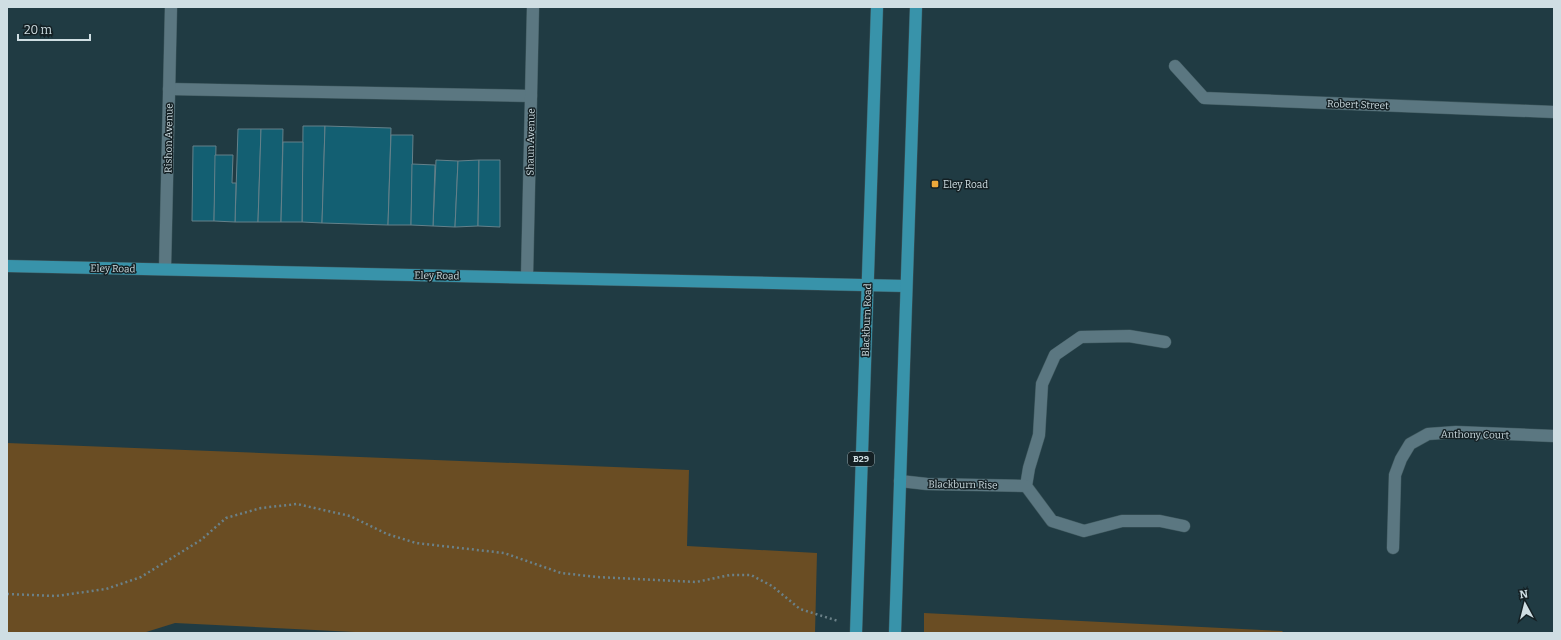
<svg xmlns="http://www.w3.org/2000/svg" width="1561" height="640" viewBox="0 0 1561 640" font-family="Bitter,serif">
	<style>
		.green { fill: #6a4d23 }
		.building { fill: #135f72; stroke: #64818a }
		.lines { fill: none; stroke-linecap: round; stroke-linejoin: round }
		.minor-casing { stroke: #3e575d; stroke-width: 13 }
		.major-casing { stroke: #3e575d; stroke-width: 13 }
		.path { stroke: #6b8188; stroke-width: 2.5; stroke-dasharray: 2 3; stroke-linecap: butt }
		.minor { stroke: #5b7781; stroke-width: 12 }
		.major { stroke: #3893aa; stroke-width: 12 }
		.poi-dot { fill: #eda83b; stroke: #142024; stroke-width: 1.5 }
		.labels { text-anchor: middle; stroke-width: 3; stroke-linejoin: round; paint-order: stroke }
		.shield { fill: #142024; stroke: #97a5aa; stroke-width: 1 }
		.shield-label { font-size: 9px; font-weight: bold; fill: #cfdee3 }
		.street-label { font-size: 10px; fill: #cfdee3; stroke: #142024 }
		.poi-label { font-size: 10px; fill: #cfdee3; stroke: #142024; text-anchor: start }
	</style>
	<rect width="100%" height="100%" fill="#203b43"/>
	<!-- green -->
	<g class="green">
		<path d="M7,443l682,27 -2,76 130,7 -2,80h-440l-200,-10 -32,10h-136z"/>
		<path d="M924,613l358,18 2,2h-360z"/>
	</g>
	<!-- building -->
	<g class="building">
		<path d="M303,126h22l-3,97 -20,-1z"/>
		<path d="M325,126l66,2 -3,97 -66,-2z"/>
		<path d="M238,129h23l-3,93h-23z"/>
		<path d="M261,129h22l-2,93h-23z"/>
		<path d="M391,135h22l-2,90h-23z"/>
		<path d="M283,142h20l-1,80h-21z"/>
		<path d="M193,146h23l-2,75h-22z"/>
		<path d="M215,155h18l-1,28h4l-1,39 -21,-1z"/>
		<path d="M436,160l22,1 -3,66 -22,-1z"/>
		<path d="M479,160l-1,66 -23,1 3,-66z"/>
		<path d="M479,160h21v67l-22,-1z"/>
		<path d="M412,164l23,1 -2,61 -22,-1z"/>
	</g>
	<g class="lines">
		<defs>
			<g id="minor">
				<path d="M1175,66l29,32 350,14"/>
				<path d="M169,89l362,7"/>
				<path d="M165,269l6,-262"/>
				<path d="M527,277l6,-270"/>
				<path d="M1165,342l-36,-6 -48,1 -26,18 -13,29 -3,51 -10,33 -3,18 26,35 32,10 38,-10h38l24,5"/>
				<path d="M900,481l27,3 99,2"/>
				<path d="M1393,548l2,-73 6,-16 9,-15 18,-10 28,-2 98,4"/>
			</g>
			<g id="major">
				<path d="M7,266l899,20"/>
				<path d="M856,633l21,-626"/>
				<path d="M895,633l21,-626"/>
			</g>
		</defs>
		<!-- minor casing -->
		<use href="#minor" class="minor-casing"/>
		<!-- major casing -->
		<use href="#major" class="major-casing"/>
		<!-- path -->
		<path class="path" d="M7,594l49,2 50,-7 35,-12 60,-37 25,-22 35,-10 36,-4 53,12 37,18 29,9 88,10 57,20 36,4 99,5 34,-7h21l21,11 28,23 38,12"/>
		<!-- minor -->
		<use href="#minor" class="minor"/>
		<!-- major -->
		<use href="#major" class="major"/>
	</g>
	<!-- markers -->
	<rect class="poi-dot" x="931" y="180" width="8" height="8" rx="2"/>
	<g class="labels">
		<!-- shield labels -->
		<rect class="shield" x="848" y="452" width="26" height="14" rx="3"/>
		<g class="shield-label">
			<text x="861" y="462">B29</text>
		</g>
		<!-- street labels -->
		<g class="street-label">
			<text transform="translate(1358 104) rotate(2)" y="4">Robert Street</text>
			<text transform="translate(168 138) rotate(-89)" y="4">Rishon Avenue</text>
			<text transform="translate(530 142) rotate(-89)" y="4">Shaun Avenue</text>
			<text transform="translate(113 268) rotate(1)" y="4">Eley Road</text>
			<text transform="translate(437 275) rotate(1)" y="4">Eley Road</text>
			<text transform="translate(866 320) rotate(-88)" y="4">Blackburn Road</text>
			<text transform="translate(1475 434) rotate(1)" y="4">Anthony Court</text>
			<text transform="translate(963 484) rotate(1)" y="4">Blackburn Rise</text>
		</g>
		<!-- poi labels -->
		<g class="poi-label">
			<text x="943" y="188">Eley Road</text>
		</g>
	</g>
	<!-- border -->
	<rect width="1561" height="640" fill="none" stroke="#cfdee3" stroke-width="16"/>
	<!-- north arrow -->
	<g transform="translate(1525 604) rotate(353)" stroke="#142024" stroke-width="3" paint-order="stroke">
	<path d="M0-3L7 15L0 10L-7 15Z" fill="#cfdee3"/>
	<text y="-6" font-size="11" font-weight="bold" text-anchor="middle" fill="#cfdee3">N</text>
	</g>
	<!-- scale -->
	<path d="M18 34v6h72v-6" fill="none" stroke="#cfdee3" stroke-width="2"/>
	<text x="24" y="34" font-size="12" fill="#cfdee3" stroke="#142024" stroke-width="3" paint-order="stroke">20 m</text>
</svg>
